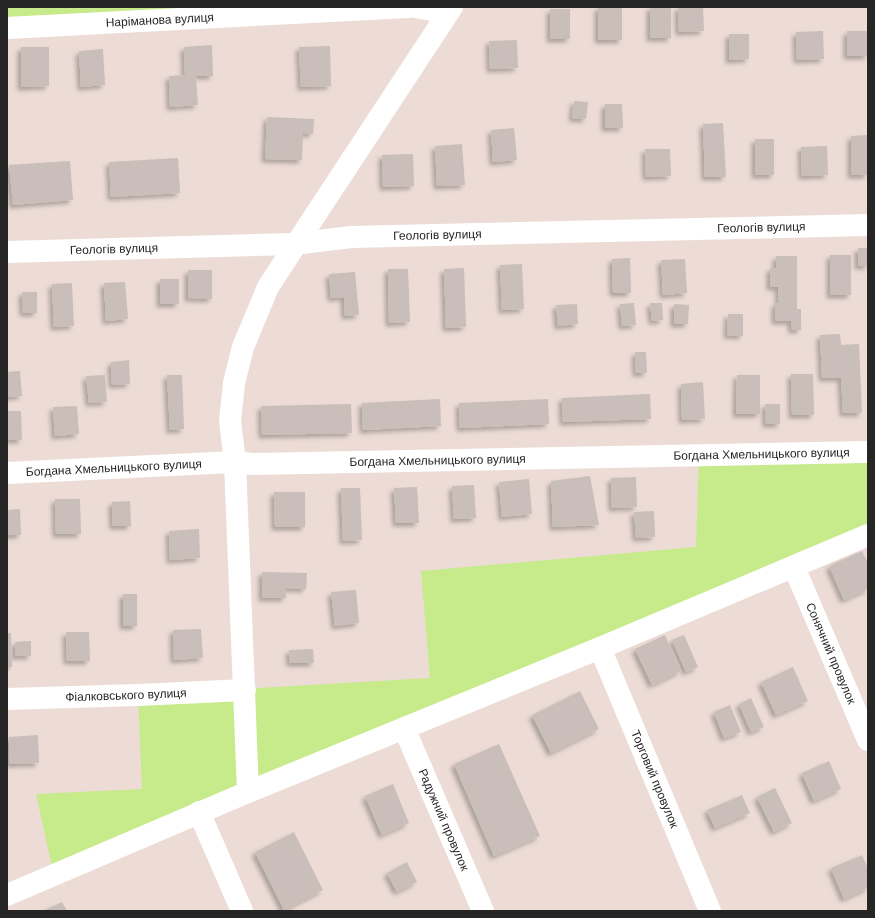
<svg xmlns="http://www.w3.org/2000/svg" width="875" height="918" viewBox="0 0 875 918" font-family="Helvetica,sans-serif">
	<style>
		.green { fill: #c7ea8a }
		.building { fill: #c9beb9; filter: url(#shadow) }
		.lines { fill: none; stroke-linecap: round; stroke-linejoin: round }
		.minor { stroke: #fff; stroke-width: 22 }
		.labels { text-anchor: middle; stroke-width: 4; stroke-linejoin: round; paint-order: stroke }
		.street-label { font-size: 12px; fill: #262626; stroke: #fff }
	</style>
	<defs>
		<filter id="shadow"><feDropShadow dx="-3.5" dy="3.5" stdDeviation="2" flood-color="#0004"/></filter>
	</defs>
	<rect width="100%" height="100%" fill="#ecdcd5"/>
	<!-- green -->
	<g class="green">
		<path d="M7,7h214l-214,10z"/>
		<path d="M868,452v83l-814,340 -18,-81 106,-5 -4,-94 292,-17 -9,-107 275,-24 3,-92z"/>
	</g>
	<!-- building -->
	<g class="building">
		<rect x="598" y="7" width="24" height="33"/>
		<rect x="650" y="7" width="21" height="31"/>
		<path d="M678,7h25l1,24 -25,1z"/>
		<rect x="550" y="9" width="20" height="30"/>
		<path d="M823,31l1,28 -27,1 -1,-28z"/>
		<rect x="847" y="31" width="21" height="25"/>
		<path d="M729,34h20v25l-20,1z"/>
		<path d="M517,40l1,28 -28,1 -1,-28z"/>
		<path d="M212,45l1,31h-17l2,29 -28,2 -1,-31 16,-1 -1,-28z"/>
		<path d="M330,46l1,40 -30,1 -2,-40z"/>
		<path d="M21,47h28v39l-28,1z"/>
		<path d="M103,49l2,36 -24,2 -2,-36z"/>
		<path d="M574,101l14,1 -2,17 -14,-1z"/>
		<path d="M605,104h17l1,24h-18z"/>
		<path d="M267,117l47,2 -1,15 -10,-1 -1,27 -37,-1z"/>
		<path d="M723,123l3,54h-21l-2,-53z"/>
		<path d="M514,128l3,32 -24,2 -2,-32z"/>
		<path d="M868,135v40h-17v-39z"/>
		<rect x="755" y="139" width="19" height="36"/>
		<path d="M462,144l3,41 -28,1 -2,-40z"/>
		<path d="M827,146l1,29 -26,1 -1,-29z"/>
		<path d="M645,149h25l1,27 -25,1z"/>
		<path d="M413,154l1,32 -31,1 -1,-32z"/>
		<path d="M178,158l2,35 -69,4 -2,-35z"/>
		<path d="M70,161l3,39 -60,5 -4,-40z"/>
		<rect x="858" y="248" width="10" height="18"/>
		<rect x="830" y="255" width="21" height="40"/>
		<path d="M776,256h21v53h4v21h-9l-1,-9h-16v-18h4l-1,-16h-8v-19h6z"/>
		<path d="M630,258l1,35h-18l-1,-34z"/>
		<path d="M685,259l2,34 -24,2 -2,-35z"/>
		<path d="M522,264l2,45 -22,1 -2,-45z"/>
		<path d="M464,268l2,59 -20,1 -2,-59z"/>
		<path d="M388,269h20l2,53 -21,1z"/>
		<path d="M188,270h24v29l-24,-1z"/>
		<path d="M355,272l4,43 -14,1 -1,-19 -13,1 -2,-24z"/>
		<rect x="160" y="279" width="19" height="25"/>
		<path d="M125,282l3,37 -22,2 -2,-38z"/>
		<path d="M72,283l2,43 -20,1 -2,-43z"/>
		<path d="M22,292h15v21h-14z"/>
		<path d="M634,303l2,22 -14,1 -2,-22z"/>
		<path d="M650,303h12l1,17 -11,1z"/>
		<path d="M577,304l1,20 -20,2 -2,-21z"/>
		<path d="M674,304l15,1 -1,19h-14z"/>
		<path d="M728,314h15v22l-16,-1z"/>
		<path d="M840,334l1,11 18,-1 3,69h-19l-2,-35h-19l-2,-43z"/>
		<path d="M635,352h11l1,21h-11z"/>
		<path d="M129,360l1,24 -18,1 -1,-23z"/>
		<path d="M20,371l2,25 -15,1v-25z"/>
		<path d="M791,374h22l1,41h-22z"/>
		<path d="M105,375l2,27 -18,1 -3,-27z"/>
		<path d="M167,375h15l2,54 -14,1z"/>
		<path d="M737,375h23v39h-24z"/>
		<path d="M703,382l2,37 -23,1 -1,-36z"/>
		<path d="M650,394l1,25 -88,3 -1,-24z"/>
		<path d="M440,399l1,27 -78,4 -1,-27z"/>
		<path d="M548,399l1,25 -89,4 -1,-25z"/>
		<path d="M351,404l1,29 -90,2 -1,-29z"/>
		<path d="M765,404h15v20h-14z"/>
		<path d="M77,406l2,28 -24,2 -2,-29z"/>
		<path d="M7,411h14l1,29h-15z"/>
		<path d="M590,476l9,49 -46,2 -2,-46z"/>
		<path d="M636,477l1,30 -25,1 -1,-30z"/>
		<path d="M529,479l3,35 -30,3 -3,-35z"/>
		<path d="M474,485l2,33 -22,1 -2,-33z"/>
		<path d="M417,487l2,36h-23l-2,-35z"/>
		<path d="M341,488h19l2,52 -19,1z"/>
		<path d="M274,492h31v35h-30z"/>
		<path d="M55,499h25l1,35h-25z"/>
		<path d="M130,501l1,25h-18l-1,-24z"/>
		<path d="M20,509l1,26h-14v-25z"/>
		<path d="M654,511l1,26 -19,1 -2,-26z"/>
		<path d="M199,529l1,29 -30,2 -1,-29z"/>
		<path d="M862,551l6,12v26l-24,11 -15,-34z"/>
		<path d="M262,572l45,1 -1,16 -20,-1v10h-24z"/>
		<path d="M356,590l3,33 -24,3 -4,-34z"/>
		<rect x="123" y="594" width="14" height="32"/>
		<path d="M201,629l2,29 -29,2 -1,-30z"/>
		<path d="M66,632h23l1,29h-23z"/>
		<path d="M7,633h4l1,34h-5z"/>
		<path d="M665,635l16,36 -29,14 -17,-36z"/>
		<path d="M684,635l14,32 -12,5 -14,-32z"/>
		<path d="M31,641v15h-16v-14z"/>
		<path d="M313,649l1,14h-24l-1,-13z"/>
		<path d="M793,667l15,34 -32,14 -15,-33z"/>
		<path d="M580,691l19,38 -48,24 -19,-38z"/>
		<path d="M751,698l13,29 -13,5 -12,-28z"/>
		<path d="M730,705l11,27 -17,6 -10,-26z"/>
		<path d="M38,735l1,28 -29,1 -1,-27z"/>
		<path d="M499,744l41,92 -46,20 -40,-92z"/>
		<path d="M829,761l12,28 -27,12 -12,-28z"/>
		<path d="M393,784l16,39 -27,12 -17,-39z"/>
		<path d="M775,788l17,35 -18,9 -17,-35z"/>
		<path d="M742,795l8,18 -35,15 -8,-18z"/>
		<path d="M294,832l29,58 -39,20 -29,-58z"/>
		<path d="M862,855l6,14v19l-24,11 -13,-31z"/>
		<path d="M407,862l10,20 -20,10 -10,-19z"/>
		<path d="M62,902l5,9h-24z"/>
	</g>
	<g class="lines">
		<!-- minor -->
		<g class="minor">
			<path d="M415,7l33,6"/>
			<path id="s1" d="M7,28l401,-21"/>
			<path id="s2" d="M7,252l287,-8 57,-7 517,-12"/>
			<path id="s3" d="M7,473l228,-11 18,2 615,-12"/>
			<path id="s4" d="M794,567l74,173"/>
			<path id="s5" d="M600,648l110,263"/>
			<path id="s6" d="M7,699l131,-4 107,-5"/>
			<path id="s7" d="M404,728l79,183"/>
			<path d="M248,792l-13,-330 -5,-41 4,-38 9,-36 25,-60 184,-280"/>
			<path d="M199,812l43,99"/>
			<path d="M7,895l241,-103 352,-144 268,-113"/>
		</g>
	</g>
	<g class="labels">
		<!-- street labels -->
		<g class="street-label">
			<text dy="4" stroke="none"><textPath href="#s1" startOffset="153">Наріманова вулиця</textPath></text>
			<text dy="4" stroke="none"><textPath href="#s2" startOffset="755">Геологів вулиця</textPath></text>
			<text dy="4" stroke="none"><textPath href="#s2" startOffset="431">Геологів вулиця</textPath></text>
			<text dy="4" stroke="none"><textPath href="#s2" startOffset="107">Геологів вулиця</textPath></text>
			<text dy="4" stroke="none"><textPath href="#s3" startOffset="755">Богдана Хмельницького вулиця</textPath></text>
			<text dy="4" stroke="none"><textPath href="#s3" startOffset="431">Богдана Хмельницького вулиця</textPath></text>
			<text dy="4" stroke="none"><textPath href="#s3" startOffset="107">Богдана Хмельницького вулиця</textPath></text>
			<text dy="4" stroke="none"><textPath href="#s4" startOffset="94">Сонячний провулок</textPath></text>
			<text dy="4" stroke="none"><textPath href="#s6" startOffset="119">Фіалковського вулиця</textPath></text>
			<text dy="4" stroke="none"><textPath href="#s5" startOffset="142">Торговий провулок</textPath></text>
			<text dy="4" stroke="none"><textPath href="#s7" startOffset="100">Радужний провулок</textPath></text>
		</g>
	</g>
	<!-- border -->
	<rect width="875" height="918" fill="none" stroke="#262626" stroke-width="16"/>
</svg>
